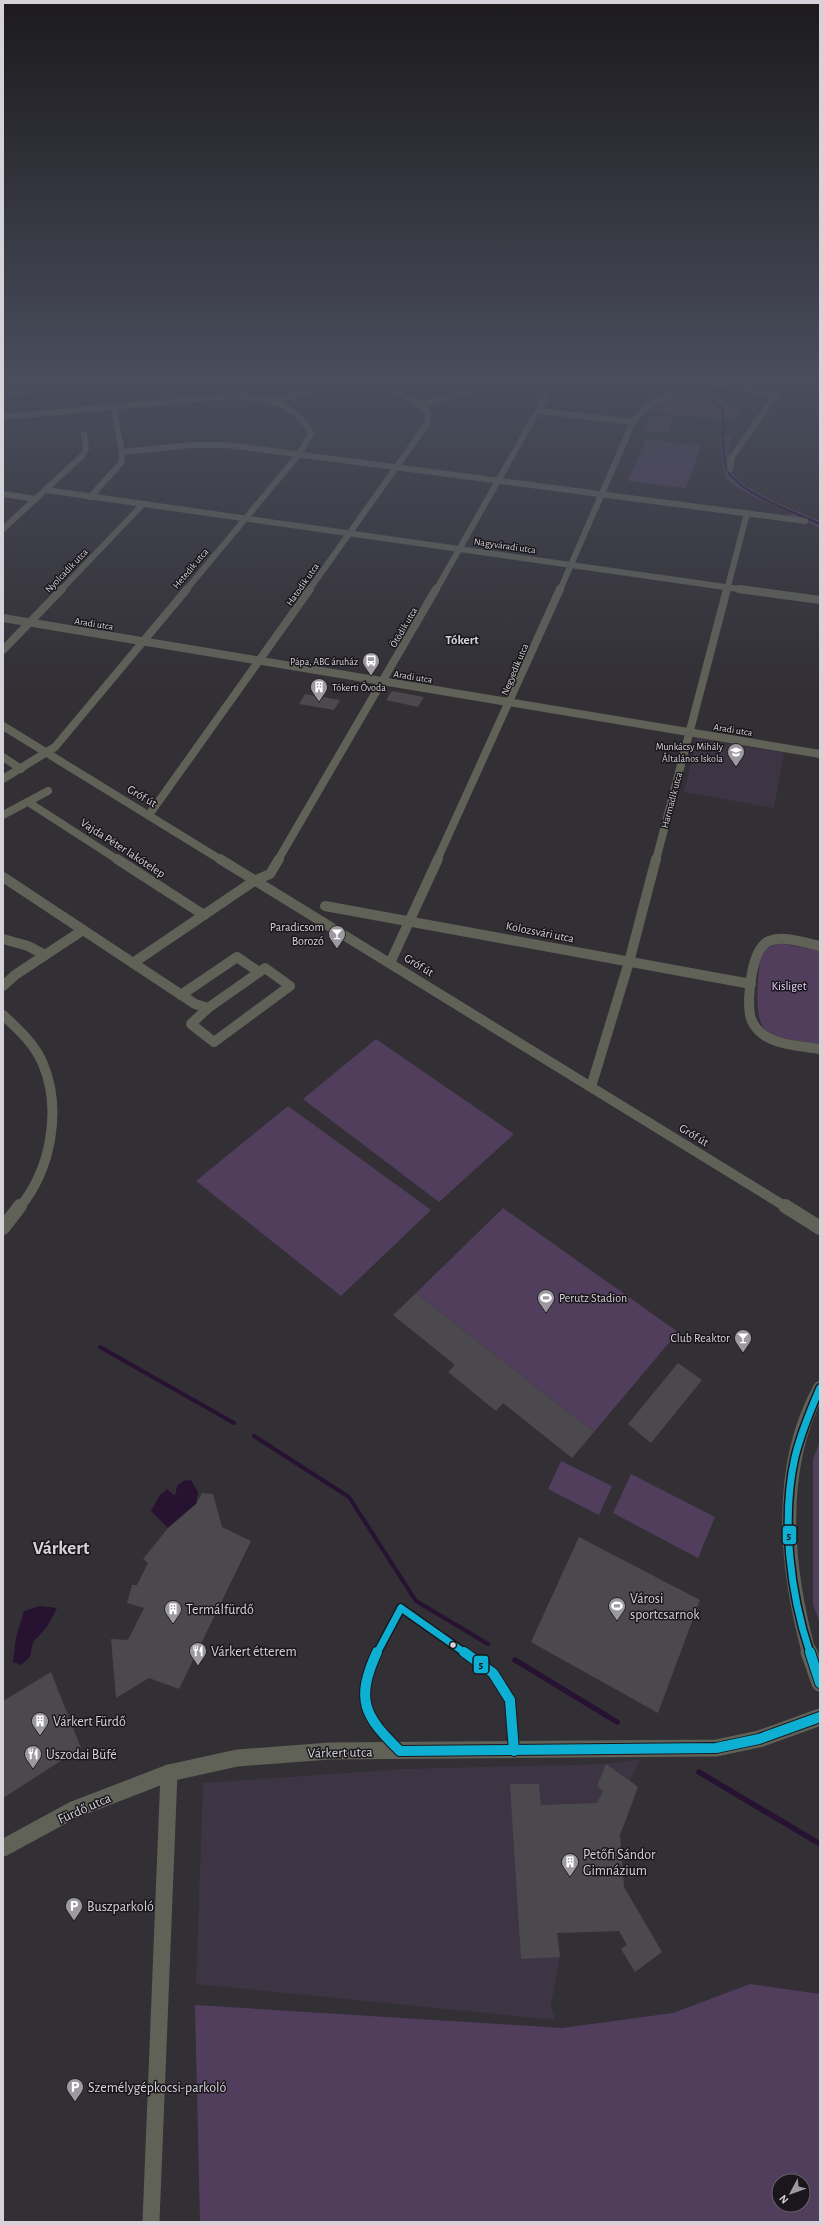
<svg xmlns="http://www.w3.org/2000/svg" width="823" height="2225" viewBox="0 0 823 2225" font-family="'Alegreya Sans',sans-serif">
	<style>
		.built { fill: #3d3543 }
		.green { fill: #513e5d; fill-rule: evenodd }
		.water { fill: #271232 }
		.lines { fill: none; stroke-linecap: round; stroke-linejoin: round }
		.stream-far2 { stroke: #271232; stroke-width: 2 }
		.stream-far1 { stroke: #271232; stroke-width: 4 }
		.stream { stroke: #271232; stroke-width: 5.5 }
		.building { fill: #4b494d }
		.street-far4 { stroke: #606157; stroke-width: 6 }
		.street-far3 { stroke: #606157; stroke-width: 8 }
		.street-far2 { stroke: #606157; stroke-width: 10 }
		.street-far1 { stroke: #606157; stroke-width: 14 }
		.street { stroke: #606157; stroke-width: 17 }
		.bus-1-far1-casing { stroke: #19171b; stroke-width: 10 }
		.bus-1-casing { stroke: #19171b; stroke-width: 12 }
		.bus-1-far1 { stroke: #0dafd3; stroke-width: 7 }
		.bus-1 { stroke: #0dafd3; stroke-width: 10 }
		.bus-dot { fill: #d6d2d9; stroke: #19171b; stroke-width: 1.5 }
		.labels { text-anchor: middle; stroke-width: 3; stroke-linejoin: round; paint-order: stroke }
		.far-street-label { font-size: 10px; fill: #d6d2d9; stroke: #19171b }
		.far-poi-label { font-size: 10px; fill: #d6d2d9; stroke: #19171b; text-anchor: end }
		.street-label { font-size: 12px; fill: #d6d2d9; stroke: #19171b }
		.poi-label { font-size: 12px; fill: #d6d2d9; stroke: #19171b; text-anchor: end }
		.park-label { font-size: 12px; fill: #e7cff7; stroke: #19171b }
		.far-district-label { font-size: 13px; font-weight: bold; fill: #d6d2d9; stroke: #19171b }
		.near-poi-label { font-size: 14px; fill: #d6d2d9; stroke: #19171b; text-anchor: start }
		.near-street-label { font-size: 14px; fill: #d6d2d9; stroke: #19171b }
		.near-district-label { font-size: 19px; font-weight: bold; fill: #d6d2d9; stroke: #19171b }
		.line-badge { stroke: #19171b; stroke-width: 1.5 }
		.pale-badge-label { font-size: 11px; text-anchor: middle; font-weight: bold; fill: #111 }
	</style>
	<rect width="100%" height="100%" fill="#322f35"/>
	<!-- built -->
	<g class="built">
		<path d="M697,738l87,15 -10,55 -90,-16z"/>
		<path d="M641,1759l-11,21 8,7 -18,48 4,52 38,65 -27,20 -14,-23 6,-4 -8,-14 -62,2 3,24 -9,48 4,15 -359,-36 7,-201 200,-14 203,-5z"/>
	</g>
	<!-- green -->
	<g class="green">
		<path d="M132,378h54l-183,18v-5z"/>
		<path d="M635,378h24l64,22 18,11 -4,9 -101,-8 15,-13 18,-9z"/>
		<path d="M650,415l22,2 -3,16 -23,-2z"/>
		<path d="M721,434l12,1c-4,10 -6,29 0,39 10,16 68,39 87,47v7l-22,-11 -9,-1 3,-3c-18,-9 -50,-19 -64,-33 -6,-7 -8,-36 -7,-46z"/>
		<path d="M646,439l55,7 -15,42 -58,-7z"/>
		<path d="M779,943l41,8v93c-14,-2 -47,-5 -56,-16 -11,-12 -5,-56 -4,-73l7,-7z"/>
		<path d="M376,1039l138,95 -75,68 -136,-103z"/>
		<path d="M288,1106l143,104 -90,86 -145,-115z"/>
		<path d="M503,1208l175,124 -84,100 -178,-139z"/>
		<path d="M820,1441v182l-7,-18v-146z"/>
		<path d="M561,1461l51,25 -13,29 -51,-26z"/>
		<path d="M631,1474l84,43 -17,41 -85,-45z"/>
		<path d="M750,1984l70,10v228h-620l-5,-217 367,23 111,-15zM779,2181h24v24h-24z"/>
	</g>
	<!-- water -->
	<g class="water">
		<path d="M191,1480l7,12 -2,12 -28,24 -17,-17 9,-16 7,-6 8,7 2,-10 6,-5z"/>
		<path d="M40,1606l17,2 -10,19 -14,15 -3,15 -9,8 -8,-3 3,-24 8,-27z"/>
	</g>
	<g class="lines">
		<!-- stream-far2 -->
		<path class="stream-far2" d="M652,378l58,22 13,8c1,19 -2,40 3,59 8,25 71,46 94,57"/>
		<!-- stream-far1 -->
		<g class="stream-far1">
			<path d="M100,1347l134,76"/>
			<path d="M254,1436l95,61 67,104 72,43"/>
		</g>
		<!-- stream -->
		<g class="stream">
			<path d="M515,1660l102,62"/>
			<path d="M699,1772l121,72"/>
		</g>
	</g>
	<!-- building -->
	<g class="building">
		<path d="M392,691l32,6 -6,10 -32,-7z"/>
		<path d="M305,694l35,6 -6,10 -35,-6z"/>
		<path d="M416,1293l178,139 -22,26 -69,-55 -7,8 -48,-39 7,-7 -62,-50z"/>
		<path d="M678,1363l24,17 -51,63 -23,-19z"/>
		<path d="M202,1493l11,1 9,33 29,14 -72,148 -30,-11 -33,20 -5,-59 17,1 16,-32 -17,-5 5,-18h5l11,-22 -5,-4 25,-31 28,-24z"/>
		<path d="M579,1537l121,63 -42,113 -127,-71z"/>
		<path d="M51,1672l30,76 -78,50v-97z"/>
		<path d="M606,1764l32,23 -18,48 4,52 38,65 -27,20 -14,-23 6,-4 -8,-14 -62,2 3,24 -39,2 -11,-175h29l2,21 56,-2 6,-12 -6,-5z"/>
	</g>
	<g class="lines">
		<!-- street-far4 -->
		<g class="street-far4">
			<path d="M687,386l38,-1 52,10"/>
			<path d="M273,401l84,-23"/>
			<path d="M420,405l93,-27"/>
			<path d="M538,411l95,11"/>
			<path d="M3,417l227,-21c31,1 67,6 81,38l-12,20 -113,136"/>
			<path d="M122,452l70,-7h35l578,76"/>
			<path d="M730,469l2,-12 56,-79"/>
			<path d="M46,490l700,100"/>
			<path d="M3,494l33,5"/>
			<path d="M90,497l31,-34 1,-11 -9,-46"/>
			<path d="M3,529l80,-74 3,-6 -2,-15"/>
			<path d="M61,590l82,-86"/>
			<path d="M309,590l118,-166 1,-11 -8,-8 -44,-27"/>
			<path d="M436,590l113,-199 17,-13"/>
			<path d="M560,590l73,-168 14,-16 21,-11"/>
			<path d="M727,590l20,-77"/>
		</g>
		<!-- street-far3 -->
		<g class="street-far3">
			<path d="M739,589l81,11"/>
			<path d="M3,618l817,136"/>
			<path d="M3,650l59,-61"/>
			<path d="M3,726l218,134"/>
			<path d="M3,757l18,12"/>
			<path d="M3,779l52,-32 132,-158"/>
			<path d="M28,802l90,58"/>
			<path d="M3,815l45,-24"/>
			<path d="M149,815l161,-226"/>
			<path d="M278,860l158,-271"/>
			<path d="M437,860l123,-271"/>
			<path d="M656,860l71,-271"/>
		</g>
		<!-- street-far2 -->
		<g class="street-far2">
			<path d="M117,859l87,56"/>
			<path d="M220,859l566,348"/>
			<path d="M3,877l192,127 13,4"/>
			<path d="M325,906l426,78"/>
			<path d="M3,939l25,7 17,9"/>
			<path d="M820,946c-16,-3 -35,-11 -51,-5 -18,7 -22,58 -19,74 1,5 5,12 9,16 14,14 42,15 61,18"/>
			<path d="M133,963l121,-82 16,-7 9,-15"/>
			<path d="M390,963l48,-104"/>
			<path d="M265,968l25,18 -76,56 -23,-18 17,-16z"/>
			<path d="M3,986l12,-11 68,-45"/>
			<path d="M181,995l56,-38 22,15"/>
			<path d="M3,1015c15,14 32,29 40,49 19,46 8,105 -23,143"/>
			<path d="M591,1087l38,-125 27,-103"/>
		</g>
		<!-- street-far1 -->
		<g class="street-far1">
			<path d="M785,1206l35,22"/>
			<path d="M3,1228l17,-22"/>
			<path d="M809,1653c-23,-85 -33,-185 11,-265"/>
		</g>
		<!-- street -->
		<g class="street">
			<path d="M809,1652l11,31"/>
			<path d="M3,1848l70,-38 96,-37 68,-15 93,-7 386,-3 43,-9 61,-22"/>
			<path d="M151,2222l18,-449"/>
		</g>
		<defs>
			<g id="bus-1-far1">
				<path d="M401,1608l64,45"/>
				<path d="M377,1653l24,-45"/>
				<path d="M810,1653c-20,-60 -29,-134 -15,-196 6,-24 15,-46 25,-69"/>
			</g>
			<g id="bus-1">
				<path d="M377,1652c-22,48 -13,64 23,99"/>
				<path d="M464,1652l29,21 17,27 4,51"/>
				<path d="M810,1652l10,31"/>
				<path d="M400,1751l316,-3 43,-9 61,-22"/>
			</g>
		</defs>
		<!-- bus-1-far1 casing -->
		<use href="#bus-1-far1" class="bus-1-far1-casing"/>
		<!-- bus-1 casing -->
		<use href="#bus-1" class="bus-1-casing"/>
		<!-- bus-1-far1 -->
		<use href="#bus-1-far1" class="bus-1-far1"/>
		<!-- bus-1 -->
		<use href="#bus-1" class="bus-1"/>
	</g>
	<!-- sky -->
	<linearGradient id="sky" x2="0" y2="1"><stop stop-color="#1c1a1d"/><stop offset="0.55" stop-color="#494d5c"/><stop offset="1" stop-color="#494d5c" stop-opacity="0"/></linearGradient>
	<rect width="823" height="690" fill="url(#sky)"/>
	<!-- icons -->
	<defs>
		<symbol id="bus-pin" viewBox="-11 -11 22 30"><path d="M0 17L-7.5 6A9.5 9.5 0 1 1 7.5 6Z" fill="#9d99a0" stroke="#19171b"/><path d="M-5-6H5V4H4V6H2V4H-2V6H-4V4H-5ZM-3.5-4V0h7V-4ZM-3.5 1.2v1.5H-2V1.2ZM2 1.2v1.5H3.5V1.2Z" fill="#fff"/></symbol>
		<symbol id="building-pin" viewBox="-11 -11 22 30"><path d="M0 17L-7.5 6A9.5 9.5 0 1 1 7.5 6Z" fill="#9d99a0" stroke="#19171b"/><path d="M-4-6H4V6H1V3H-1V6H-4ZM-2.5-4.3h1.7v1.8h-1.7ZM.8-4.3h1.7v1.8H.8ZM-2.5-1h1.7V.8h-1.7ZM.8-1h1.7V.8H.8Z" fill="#fff"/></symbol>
		<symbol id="school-pin" viewBox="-11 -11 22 30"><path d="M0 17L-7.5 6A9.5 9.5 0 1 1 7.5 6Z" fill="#9d99a0" stroke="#19171b"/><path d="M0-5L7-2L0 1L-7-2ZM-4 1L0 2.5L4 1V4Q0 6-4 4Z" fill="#fff"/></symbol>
		<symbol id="bar-pin" viewBox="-11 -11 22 30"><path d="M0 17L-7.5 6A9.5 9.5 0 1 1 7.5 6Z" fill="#9d99a0" stroke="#19171b"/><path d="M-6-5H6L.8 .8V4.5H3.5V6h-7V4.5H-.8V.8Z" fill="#fff"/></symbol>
		<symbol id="stadium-pin" viewBox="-11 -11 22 30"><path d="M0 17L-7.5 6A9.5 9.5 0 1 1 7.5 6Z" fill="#9d99a0" stroke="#19171b"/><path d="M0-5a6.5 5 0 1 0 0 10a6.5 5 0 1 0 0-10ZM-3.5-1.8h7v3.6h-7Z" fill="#fff"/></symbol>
		<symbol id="restaurant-pin" viewBox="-11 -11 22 30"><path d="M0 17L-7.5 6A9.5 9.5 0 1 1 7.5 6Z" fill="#9d99a0" stroke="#19171b"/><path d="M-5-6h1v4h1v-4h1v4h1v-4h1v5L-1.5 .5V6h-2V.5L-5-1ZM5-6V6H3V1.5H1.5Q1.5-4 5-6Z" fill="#fff"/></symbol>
		<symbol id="parking-pin" viewBox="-11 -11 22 30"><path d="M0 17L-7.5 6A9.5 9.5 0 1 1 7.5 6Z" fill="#9d99a0" stroke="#19171b"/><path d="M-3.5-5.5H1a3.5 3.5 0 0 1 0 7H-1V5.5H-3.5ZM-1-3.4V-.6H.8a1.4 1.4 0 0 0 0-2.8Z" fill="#fff"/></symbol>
	</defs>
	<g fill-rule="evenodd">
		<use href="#bus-pin" x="361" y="651" width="20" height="27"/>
		<use href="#building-pin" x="309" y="677" width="20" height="27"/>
		<use href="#school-pin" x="726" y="742" width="20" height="27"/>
		<use href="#bar-pin" x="327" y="924" width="20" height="27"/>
		<use href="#stadium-pin" x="536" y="1288" width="20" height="27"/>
		<use href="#bar-pin" x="733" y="1328" width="20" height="27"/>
		<use href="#stadium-pin" x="607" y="1596" width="20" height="27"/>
		<use href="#building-pin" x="163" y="1599" width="20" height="27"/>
		<use href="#restaurant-pin" x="188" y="1641" width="20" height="27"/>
		<use href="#building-pin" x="30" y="1711" width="20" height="27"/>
		<use href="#restaurant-pin" x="23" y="1744" width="20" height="27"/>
		<use href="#building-pin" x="560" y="1852" width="20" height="27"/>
		<use href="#parking-pin" x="64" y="1896" width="20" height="27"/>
		<use href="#parking-pin" x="65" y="2077" width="20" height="27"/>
	</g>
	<!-- markers -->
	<circle class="bus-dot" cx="453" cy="1645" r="3.5"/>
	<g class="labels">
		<!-- far-street labels -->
		<g class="far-street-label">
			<text transform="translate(505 545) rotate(8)" y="4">Nagyváradi utca</text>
			<text transform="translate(190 568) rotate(-50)" y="4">Hetedik utca</text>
			<text transform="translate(66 570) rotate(-46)" y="4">Nyolcadik utca</text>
			<text transform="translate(302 584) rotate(-55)" y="4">Hatodik utca</text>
			<text transform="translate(94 623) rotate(9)" y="4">Aradi utca</text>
			<text transform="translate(403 627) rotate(-60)" y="4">Ötödik utca</text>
			<text transform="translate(514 669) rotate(-67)" y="4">Negyedik utca</text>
			<text transform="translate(413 676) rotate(9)" y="4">Aradi utca</text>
			<text transform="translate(733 729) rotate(9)" y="4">Aradi utca</text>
			<text transform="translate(671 800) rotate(-75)" y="4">Harmadik utca</text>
		</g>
		<!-- far-poi labels -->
		<g class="far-poi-label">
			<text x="358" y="665">Pápa, ABC áruház</text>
			<text x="332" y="691" text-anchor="start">Tókerti Óvoda</text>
			<text x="723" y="750">Munkácsy Mihály<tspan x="723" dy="12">Általános Iskola</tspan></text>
		</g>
		<!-- street labels -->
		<g class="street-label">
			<text transform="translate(142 796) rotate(31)" y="4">Gróf út</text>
			<text transform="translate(123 848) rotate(33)" y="4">Vajda Péter lakótelep</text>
			<text transform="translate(540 932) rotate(11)" y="4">Kolozsvári utca</text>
			<text transform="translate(419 965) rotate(32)" y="4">Gróf út</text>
			<text transform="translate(694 1135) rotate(32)" y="4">Gróf út</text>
		</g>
		<!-- poi labels -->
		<g class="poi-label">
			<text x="324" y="931">Paradicsom<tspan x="324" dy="14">Borozó</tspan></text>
			<text x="559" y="1302" text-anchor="start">Perutz Stadion</text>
			<text x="730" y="1342">Club Reaktor</text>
		</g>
		<!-- park labels -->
		<g class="park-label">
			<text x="789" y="990">Kisliget</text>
		</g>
		<!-- far-district labels -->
		<g class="far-district-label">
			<text x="462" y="644">Tókert</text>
		</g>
		<!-- near-poi labels -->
		<g class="near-poi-label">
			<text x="630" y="1603">Városi<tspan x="630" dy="16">sportcsarnok</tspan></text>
			<text x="186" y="1614">Termálfürdő</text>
			<text x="211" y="1656">Várkert étterem</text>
			<text x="53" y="1726">Várkert Fürdő</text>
			<text x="46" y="1759">Uszodai Büfé</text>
			<text x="583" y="1859">Petőfi Sándor<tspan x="583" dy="16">Gimnázium</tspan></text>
			<text x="87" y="1911">Buszparkoló</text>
			<text x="88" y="2092">Személygépkocsi-parkoló</text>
		</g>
		<!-- near-street labels -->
		<g class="near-street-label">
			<text transform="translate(340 1752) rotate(-1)" y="5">Várkert utca</text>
			<text transform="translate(84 1808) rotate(-24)" y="5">Fürdő utca</text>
		</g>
		<!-- near-district labels -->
		<g class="near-district-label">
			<text x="61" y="1554">Várkert</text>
		</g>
	</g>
	<g class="line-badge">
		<rect x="782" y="1525" width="15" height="20" rx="4" fill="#0dafd3"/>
		<rect x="473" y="1655" width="16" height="19" rx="4" fill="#0dafd3"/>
	</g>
	<g class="pale-badge-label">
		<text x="789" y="1539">5</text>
		<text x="481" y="1668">5</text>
	</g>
	<!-- border -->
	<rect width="823" height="2225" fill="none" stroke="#d6d2d9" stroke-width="8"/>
	<!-- north arrow -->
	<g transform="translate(791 2193) rotate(229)"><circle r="19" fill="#19171b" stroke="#656267"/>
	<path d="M0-3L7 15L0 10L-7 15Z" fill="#9d99a0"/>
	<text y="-6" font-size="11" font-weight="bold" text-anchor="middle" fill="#d6d2d9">N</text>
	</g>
</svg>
